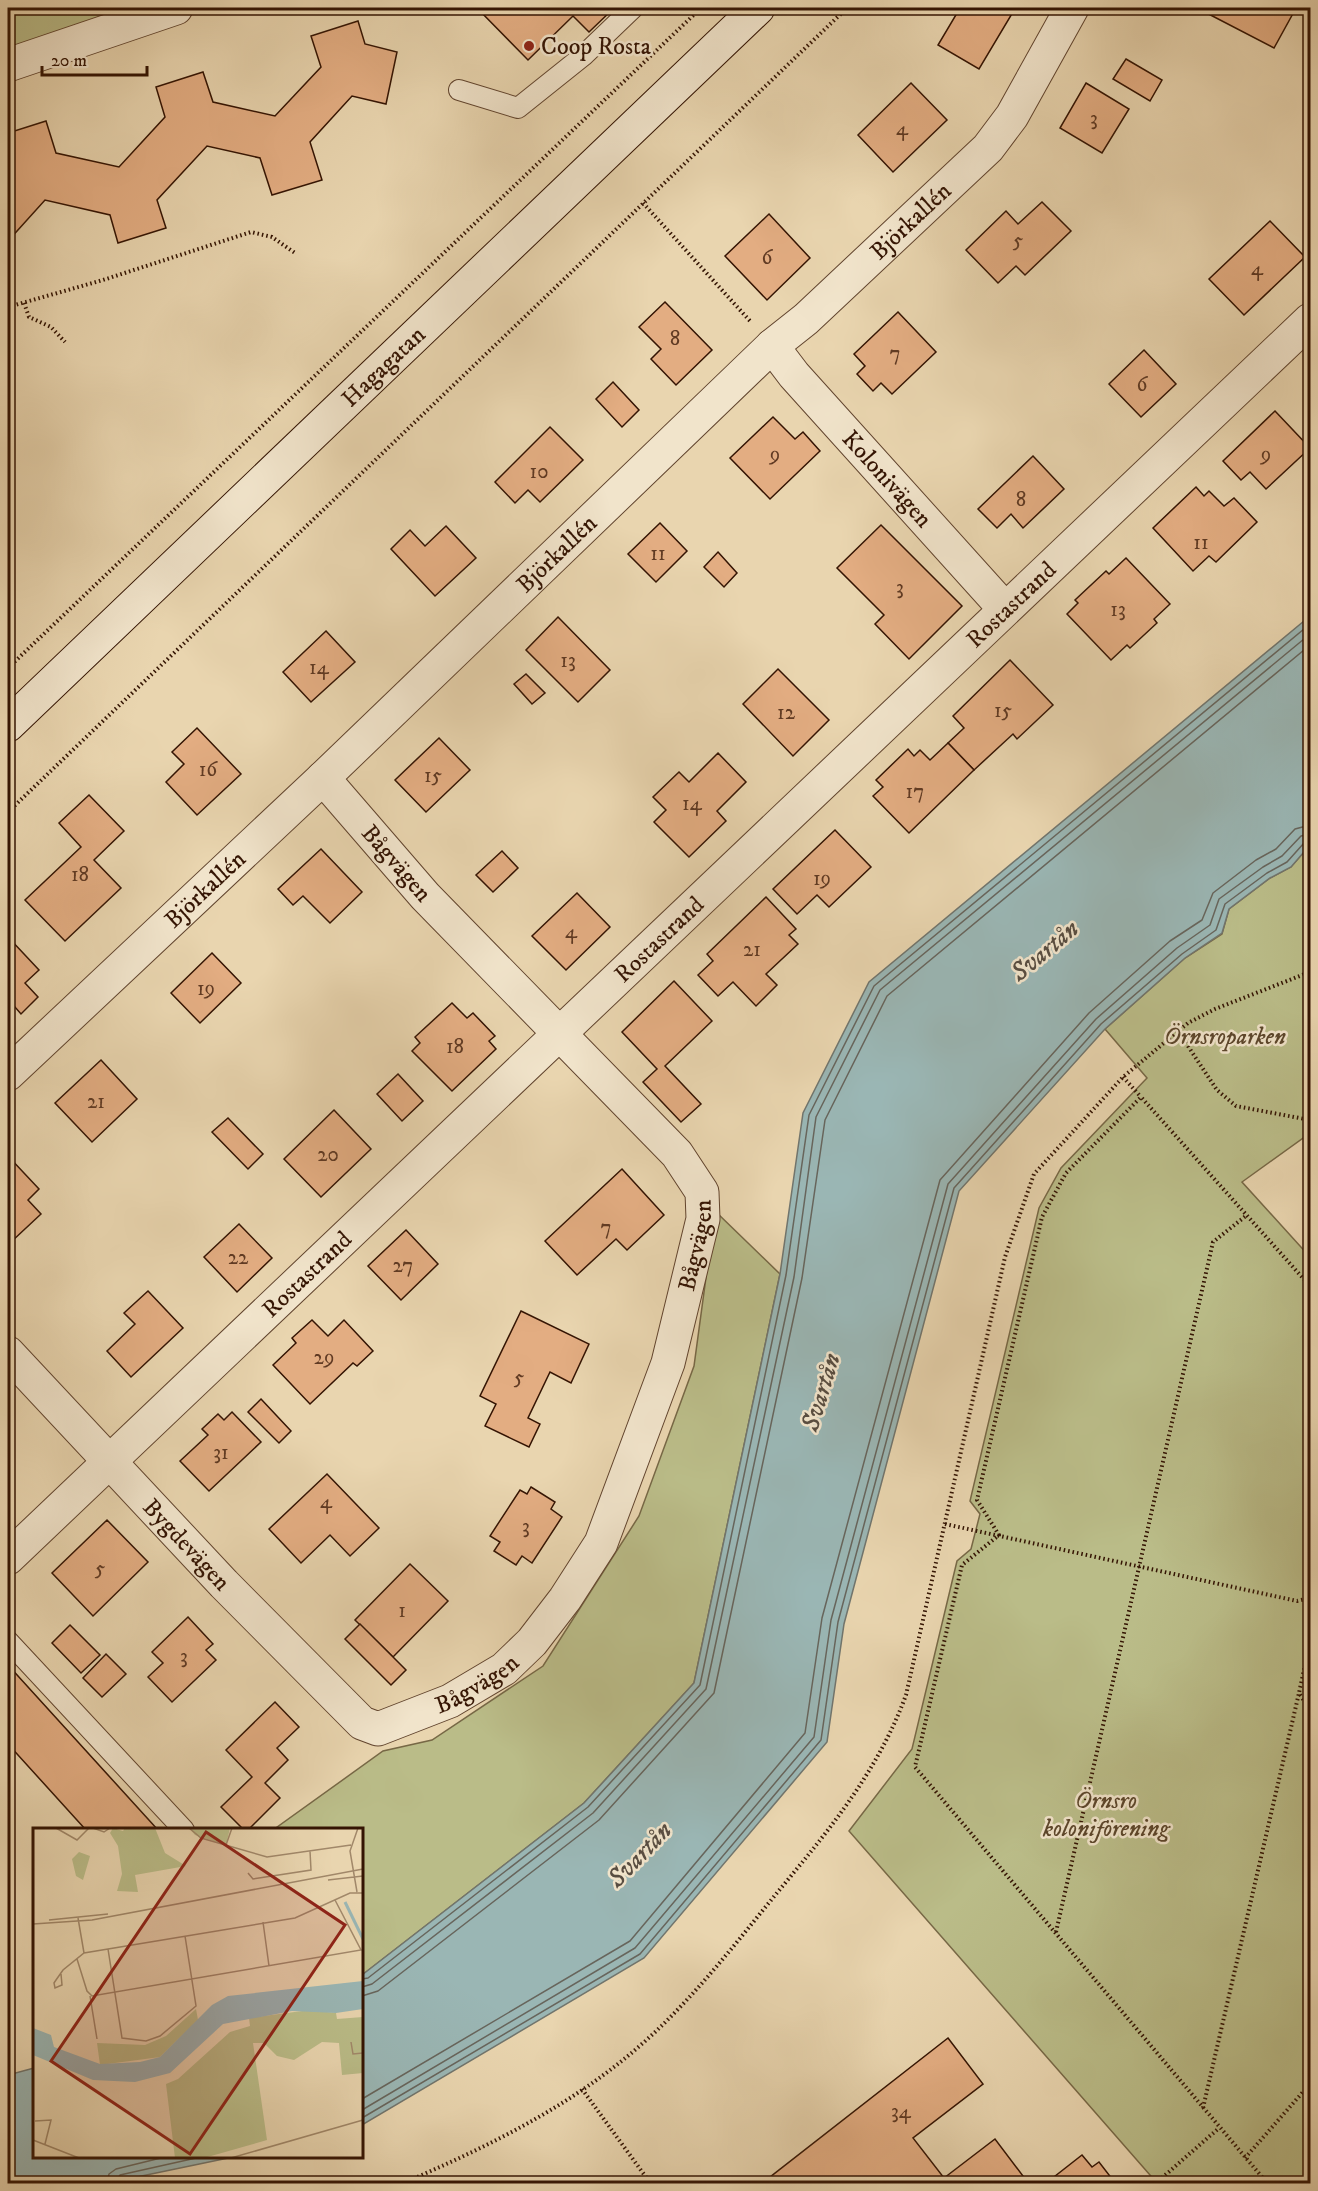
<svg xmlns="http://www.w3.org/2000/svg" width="1318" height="2191" viewBox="0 0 1318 2191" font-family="'IM FELL DW Pica',serif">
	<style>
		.green { fill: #babc88; stroke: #776846; stroke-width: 1.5 }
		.water { fill: #9ab6b4; stroke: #71756d; stroke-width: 1.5 }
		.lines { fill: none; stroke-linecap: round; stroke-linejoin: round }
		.shore { stroke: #67655c; stroke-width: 1.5 }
		.building { fill: #e3ad82; stroke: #341403; stroke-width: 1.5 }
		.lane-casing { stroke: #61442e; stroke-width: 22 }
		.street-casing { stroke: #61442e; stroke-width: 35 }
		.secondary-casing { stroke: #341403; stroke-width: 35 }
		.path { stroke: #341403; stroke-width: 4; stroke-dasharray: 1.5 3; stroke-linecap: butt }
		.lane { stroke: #f1e4cb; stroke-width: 20 }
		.street { stroke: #f1e4cb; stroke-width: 33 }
		.secondary { stroke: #f1e4cb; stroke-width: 33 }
		.poi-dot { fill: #8f2418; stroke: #f1e4cb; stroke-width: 2 }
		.labels { text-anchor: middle; stroke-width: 5; stroke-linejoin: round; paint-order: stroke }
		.number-label { font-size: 21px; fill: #603a23 }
		.poi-label { font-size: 24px; fill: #341403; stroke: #f1e4cb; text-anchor: start }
		.street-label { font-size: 24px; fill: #341403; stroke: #f1e4cb }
		.park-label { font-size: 24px; font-style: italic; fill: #5c462b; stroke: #f1e4cb }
		.water-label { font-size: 26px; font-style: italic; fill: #584d41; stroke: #f1e4cb }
		.inset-river { fill: none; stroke: #9ab6b4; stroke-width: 3 }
		.inset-road { fill: none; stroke: #a1886a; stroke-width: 1.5 }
		.view { fill: #8f2418; fill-opacity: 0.15; stroke: #8f2418; stroke-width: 3 }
		.inset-edge { fill: none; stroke: #341403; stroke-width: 3 }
	</style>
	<rect width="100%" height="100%" fill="#e9d5af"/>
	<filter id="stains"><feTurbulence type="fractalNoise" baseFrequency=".00333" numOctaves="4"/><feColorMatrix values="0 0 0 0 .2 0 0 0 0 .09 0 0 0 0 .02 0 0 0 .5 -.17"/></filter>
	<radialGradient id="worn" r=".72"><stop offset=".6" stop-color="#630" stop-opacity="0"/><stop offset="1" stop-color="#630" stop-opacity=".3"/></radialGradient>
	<!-- green -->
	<g class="green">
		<path d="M8,8h168l-168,46z"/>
		<path d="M1310,845v288l-68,49 68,75v926h-153l-308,-352 63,-82 45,-188 14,-12 9,-35 -10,-13 69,-293 22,-40 86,-90 -42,-49 80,-71 37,-24 7,-25 41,-31 21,-11z"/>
		<path d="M715,1211l65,63 -86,409 -110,120 -222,172v-145h-89l110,-79 49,-11 111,-74 96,-150 55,-150z"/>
	</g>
	<!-- water -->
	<g class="water">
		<path d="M1310,616v229l-19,22 -21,11 -41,31 -7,24 -37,25 -80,71 -146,162 -115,433 -17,118 -183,216 -282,167v-150l222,-172 110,-120 86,-409 23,-161 66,-131z"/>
		<path d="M34,2068v88l199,1 -125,26h-100v-108z"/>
	</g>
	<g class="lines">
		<!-- shore -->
		<g class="shore">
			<path d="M362,1979l6,-1 220,-171 112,-122 86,-410 23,-160 65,-129 436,-362"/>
			<path d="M362,1987l10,-3 221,-171 113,-124 88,-412 22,-160 64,-127 430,-356"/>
			<path d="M362,1996l16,-5 221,-171 115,-127 88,-415 23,-158 62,-124 423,-351"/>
			<path d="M362,2099l268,-158 175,-208 17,-115 118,-438 149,-167 81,-72 32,-21 11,-27 43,-33 20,-11 19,-20 15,-4"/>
			<path d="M362,2110l273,-162 179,-211 17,-117 117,-436 148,-165 81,-71 33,-23 9,-26 44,-32 19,-11 19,-20 9,-2"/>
			<path d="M362,2118l278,-164 181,-214 17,-118 116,-434 147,-164 81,-70 34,-24 9,-26 42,-31 20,-11 17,-19 6,-2"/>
			<path d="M107,2184l2,-10 7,-5 53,-13"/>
			<path d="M115,2184l5,-9 85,-19"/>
		</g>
	</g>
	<!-- building -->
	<g class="building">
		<path d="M477,8h137l-25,24 -16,-16 -45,44z"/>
		<path d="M960,8h46l7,4 -34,57 -41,-24z"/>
		<path d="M1197,8h99l-22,40z"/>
		<path d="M358,21l7,23 32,8 -11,52 -34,-8 -42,46 12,38 -50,15 -12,-37 -53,-12 -50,54 9,28 -48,15 -8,-28 -65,-15 -37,41v-108l38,-12 10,32 63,14 46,-50 -9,-30 47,-15 10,30 62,14 46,-49 -10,-31z"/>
		<path d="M1126,59l36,21 -12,21 -37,-22z"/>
		<path d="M911,83l36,37 -54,52 -35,-37z"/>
		<path d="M1086,83l43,26 -27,44 -42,-25z"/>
		<path d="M1042,202l29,29 -46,44 -9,-9 -18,17 -32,-33 40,-39 12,13z"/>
		<path d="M769,214l41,44 -43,42 -42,-44z"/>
		<path d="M1270,221l35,36 -61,58 -35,-36z"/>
		<path d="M665,302l47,48 -36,35 -25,-26 10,-10 -22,-22z"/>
		<path d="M898,312l38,40 -44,42 -11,-11 -8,8 -16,-17 8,-8 -11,-12z"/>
		<path d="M1144,350l32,34 -35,33 -32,-33z"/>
		<path d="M613,382l26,28 -17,17 -26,-28z"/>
		<path d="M1275,411l35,37 -44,41 -16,-17 -9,8 -18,-19z"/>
		<path d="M773,417l22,22 8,-7 17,19 -50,48 -40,-41z"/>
		<path d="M550,427l33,33 -43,42 -12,-12 -13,13 -20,-21z"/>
		<path d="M1033,456l31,33 -41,39 -12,-14 -14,14 -19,-19z"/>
		<path d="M1196,487l8,9 5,-5 15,15 10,-8 23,24 -41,40 -7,-6 -16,15 -40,-43z"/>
		<path d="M660,523l27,28 -31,31 -28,-28z"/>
		<path d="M881,525l81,81 -53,53 -34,-35 9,-9 -47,-47z"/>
		<path d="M446,526l30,32 -41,38 -44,-47 19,-19 15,16z"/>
		<path d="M718,552l19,21 -13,14 -20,-20z"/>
		<path d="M1126,558l44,46 -16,15 3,4 -27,25 -3,-3 -16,15 -44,-46 11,-11 -3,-3 31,-29 3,3z"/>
		<path d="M558,617l52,53 -32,32 -52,-52z"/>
		<path d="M326,631l29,31 -44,40 -28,-30z"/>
		<path d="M1010,660l43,45 -36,34 -4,-5 -39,36 -26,-27 16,-15 -11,-12z"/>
		<path d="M778,669l51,51 -36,36 -50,-52z"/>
		<path d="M526,674l19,19 -13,11 -18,-20z"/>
		<path d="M197,728l44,46 -44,41 -31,-33 18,-18 -12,-12z"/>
		<path d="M439,738l31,32 -44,42 -31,-32z"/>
		<path d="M948,743l26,27 -65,63 -36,-37 10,-9 -7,-7 32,-31 6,7 6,-6 10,10z"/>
		<path d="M718,753l28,29 -29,29 9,10 -37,36 -35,-35 12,-12 -13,-13 26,-25 10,10z"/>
		<path d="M89,795l35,36 -30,29 27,28 -56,53 -40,-41 56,-53 -22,-24z"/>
		<path d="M835,830l36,37 -42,40 -12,-12 -20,19 -24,-25z"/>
		<path d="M321,849l41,43 -32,31 -27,-27 -10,9 -15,-16z"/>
		<path d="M502,851l16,17 -25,24 -17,-17z"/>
		<path d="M577,893l33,34 -44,43 -34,-34z"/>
		<path d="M766,897l30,32 -7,6 9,9 -32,30 11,11 -21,21 -23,-24 -15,14 -20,-21 15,-14 -6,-7z"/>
		<path d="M9,938l30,32 -14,13 13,14 -17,17 -13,-15z"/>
		<path d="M212,953l29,30 -41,40 -29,-30z"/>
		<path d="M674,981l38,40 -47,45 36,38 -20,18 -38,-40 14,-13 -35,-37z"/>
		<path d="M452,1003l15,15 6,-5 22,23 -6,5 7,8 -44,42 -40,-40 8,-8 -5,-6z"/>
		<path d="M101,1060l36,39 -45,43 -37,-39z"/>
		<path d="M398,1074l25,27 -21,20 -25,-27z"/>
		<path d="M334,1110l37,39 -50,48 -37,-38z"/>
		<path d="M228,1118l35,36 -15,15 -36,-37z"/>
		<path d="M8,1156l31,33 -11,11 13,14 -30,28 -3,-3z"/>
		<path d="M622,1169l42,46 -37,35 -11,-11 -39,36 -32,-34z"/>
		<path d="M239,1224l33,34 -35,34 -33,-35z"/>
		<path d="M406,1230l32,34 -37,36 -33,-34z"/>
		<path d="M148,1291l35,37 -52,49 -24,-26 28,-27 -11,-11z"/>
		<path d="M521,1311l68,33 -18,39 -21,-11 -22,46 12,6 -11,23 -44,-21 11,-22 -16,-8z"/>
		<path d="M312,1320l16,16 16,-16 29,31 -16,15 -4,-3 -43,41 -37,-39 23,-22 -4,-5z"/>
		<path d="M261,1399l30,32 -12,12 -31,-31z"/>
		<path d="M232,1412l29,30 -52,49 -29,-30 28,-26 -6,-6 16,-15 6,6z"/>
		<path d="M327,1474l52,54 -29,28 -20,-21 -29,28 -32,-34z"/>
		<path d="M531,1487l24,15 -4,7 11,8 -30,46 -10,-7 -6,9 -22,-14 6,-9 -10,-6 30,-46 7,4z"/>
		<path d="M107,1520l41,42 -55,54 -41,-43z"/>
		<path d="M410,1564l38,37 -55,56 -38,-37z"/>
		<path d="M188,1617l25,27 -7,6 10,10 -44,42 -24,-25 15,-14 -11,-11z"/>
		<path d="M360,1624l46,46 -15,15 -46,-46z"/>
		<path d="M70,1625l30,30 -19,18 -29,-30z"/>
		<path d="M106,1654l20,20 -24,23 -19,-19z"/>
		<path d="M8,1665l150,165h-72l-78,-86z"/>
		<path d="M275,1702l24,25 -22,21 11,12 -23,23 15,15 -32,32h-4l-23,-23 31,-30 -26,-27z"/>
		<path d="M948,2038l35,46 -70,54 31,40 51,-39 34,45h-268z"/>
		<path d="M1082,2155l10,12 7,-5 17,22h-71z"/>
	</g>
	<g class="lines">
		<defs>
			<g id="lane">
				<path d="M459,90l59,18 65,-52 50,-48"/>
				<path d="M8,1641l176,189"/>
			</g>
			<g id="street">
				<path d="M8,65l168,-57"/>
				<path id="s1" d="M772,346l22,29 210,233"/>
				<path id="s2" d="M8,1074l315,-296 449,-432 34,-27 182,-171 24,-32 60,-108"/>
				<path id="s3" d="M8,1353l216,231 138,139 16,6 72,-28 54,-32 28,-27 33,-43 36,-56 67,-180 35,-144 -1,-27 -25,-38 -252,-258 -102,-118"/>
				<path id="s4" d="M8,1558l1302,-1238"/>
			</g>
			<g id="secondary">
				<path id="s5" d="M8,725l750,-717"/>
			</g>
		</defs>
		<!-- lane casing -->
		<use href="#lane" class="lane-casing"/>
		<!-- street casing -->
		<use href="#street" class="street-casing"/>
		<!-- secondary casing -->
		<use href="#secondary" class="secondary-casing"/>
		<!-- path -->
		<g class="path">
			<path d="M643,203l107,118"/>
			<path d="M24,303l5,14 22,10 14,15"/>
			<path d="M8,307l95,-27 148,-48 21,5 23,16"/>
			<path d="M8,668l693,-660"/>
			<path d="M8,812l839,-804"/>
			<path d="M1178,1031l39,59 19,16 74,14"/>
			<path d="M1123,1077l18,20"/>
			<path d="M945,1524l352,77 13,-3"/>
			<path d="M1310,1642l-11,51 11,17"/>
			<path d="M1056,1932l157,-690 34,-27"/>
			<path d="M582,2089l69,95"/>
			<path d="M1203,2108l96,-415"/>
			<path d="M1245,2158l65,-74"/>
			<path d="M401,2184c91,-39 179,-82 252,-150 47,-44 87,-96 128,-146 50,-60 98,-119 125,-193l99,-438 29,-83 89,-97 65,-54 27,-14 95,-37"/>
			<path d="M1155,2184l64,-56"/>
			<path d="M1268,2184l-353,-417 47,-202 37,-30 -22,-35 65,-283 24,-44 75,-76 169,189"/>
		</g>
		<!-- lane -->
		<use href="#lane" class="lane"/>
		<!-- street -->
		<use href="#street" class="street"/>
		<!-- secondary -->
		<use href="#secondary" class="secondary"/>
	</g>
	<!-- markers -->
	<circle class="poi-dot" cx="529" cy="46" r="6"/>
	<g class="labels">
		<!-- number labels -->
		<g class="number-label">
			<text x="1094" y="125">3</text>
			<text x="902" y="135">4</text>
			<text x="1018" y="247">5</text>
			<text x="767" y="264">6</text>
			<text x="1257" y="275">4</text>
			<text x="675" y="345">8</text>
			<text x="895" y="360">7</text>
			<text x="1142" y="391">6</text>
			<text x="775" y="461">9</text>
			<text x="1266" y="461">9</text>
			<text x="539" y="478">10</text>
			<text x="1021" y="506">8</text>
			<text x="1201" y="549">11</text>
			<text x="658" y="560">11</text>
			<text x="900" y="594">3</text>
			<text x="1118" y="616">13</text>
			<text x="568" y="667">13</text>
			<text x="319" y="674">14</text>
			<text x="1003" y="717">15</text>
			<text x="786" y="719">12</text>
			<text x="208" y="776">16</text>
			<text x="433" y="782">15</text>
			<text x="915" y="798">17</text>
			<text x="692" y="810">14</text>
			<text x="80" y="881">18</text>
			<text x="822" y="885">19</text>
			<text x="571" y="938">4</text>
			<text x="752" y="956">21</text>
			<text x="206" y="995">19</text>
			<text x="455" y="1053">18</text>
			<text x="96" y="1108">21</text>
			<text x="328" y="1161">20</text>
			<text x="606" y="1234">7</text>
			<text x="238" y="1264">22</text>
			<text x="403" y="1272">27</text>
			<text x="324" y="1364">29</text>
			<text x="519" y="1384">5</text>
			<text x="221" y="1459">31</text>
			<text x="326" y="1508">4</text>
			<text x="526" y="1533">3</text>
			<text x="100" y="1575">5</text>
			<text x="402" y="1617">1</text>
			<text x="184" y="1663">3</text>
			<text x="901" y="2118">34</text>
		</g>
		<!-- poi labels -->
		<g class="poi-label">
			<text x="541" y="54">Coop Rosta</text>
		</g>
		<!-- street labels -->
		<g class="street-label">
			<text dy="8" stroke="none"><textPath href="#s2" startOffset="1242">Björkallén</textPath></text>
			<text dy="8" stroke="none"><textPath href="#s5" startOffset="519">Hagagatan</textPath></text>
			<text dy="8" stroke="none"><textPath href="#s1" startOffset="176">Kolonivägen</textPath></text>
			<text dy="8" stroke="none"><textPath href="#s2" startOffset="756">Björkallén</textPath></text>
			<text dy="8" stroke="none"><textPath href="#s4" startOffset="1384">Rostastrand</textPath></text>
			<text transform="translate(397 863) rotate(49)" y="8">Bågvägen</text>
			<text dy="8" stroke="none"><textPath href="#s2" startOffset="270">Björkallén</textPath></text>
			<text dy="8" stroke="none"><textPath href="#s4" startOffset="898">Rostastrand</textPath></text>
			<text dy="8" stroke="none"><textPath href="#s3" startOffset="1142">Bågvägen</textPath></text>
			<text dy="8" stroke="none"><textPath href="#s4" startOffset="412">Rostastrand</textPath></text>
			<text dy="8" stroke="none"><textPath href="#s3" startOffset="262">Bygdevägen</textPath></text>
			<text dy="8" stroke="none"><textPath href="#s3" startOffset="638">Bågvägen</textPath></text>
		</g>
		<!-- park labels -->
		<g class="park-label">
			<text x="1225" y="1044">Örnsroparken</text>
			<text x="1106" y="1808">Örnsro<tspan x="1106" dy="28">koloniförening</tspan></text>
		</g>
		<!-- water labels -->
		<g class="water-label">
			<text transform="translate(1044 950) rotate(-40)" y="9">Svartån</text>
			<text transform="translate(820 1392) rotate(-73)" y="9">Svartån</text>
			<text transform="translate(639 1854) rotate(-46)" y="9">Svartån</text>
		</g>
	</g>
	<!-- overview -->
	<g transform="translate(33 1828)">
		<rect width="330" height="330" fill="#e9d5af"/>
		<path d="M80,0l10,3 2,-3h30l10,25 21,13 -51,9 3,17 -21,-1 5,-17 -4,-28 -8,-13zM156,0h41l-4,17 -31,-10zM46,24l11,4 -7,24 -7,-4 -4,-17zM163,181l2,11 -38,37 -60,8 -3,-22 48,2 21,-9zM277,182l26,3 1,6 26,-2v56l-21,2 -3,-32 -17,-1 -28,18 -17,-4 -13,-13h-11l14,97 -63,18h-29l-9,-74 12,-5 52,-47 20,-6 -1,-8z" fill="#babc88"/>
		<path d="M330,153v28l-27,4 -44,-2 -69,13 -53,49 -35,9 -42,-2 -60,-25v-27l18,7 3,12 46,17 40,-2 20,-5 52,-52 16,-9z" fill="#9ab6b4"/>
		<path class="inset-river" d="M312,74l18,37"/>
		<path class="inset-road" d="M23,0l21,12 12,-12M60,0l11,4 6,-4M156,0l12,10 66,19 84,-12M193,17l6,-17M215,45l5,6 58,-9 -1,-19M295,52l35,-4M324,64l-7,-41 8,-23M45,90l6,35M16,92l59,-6M230,94l6,44M0,96l59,-4 271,-51M75,121l14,89 24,3 14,-5 36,-30 -11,-70M44,131l10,32 5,5 269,-46 -26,-50M28,146l1,11 -7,3 -1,-5 2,-3 7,-10 21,-17 211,-35 55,-25h13M57,168l7,43M318,214l2,12 10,-1M2,293l16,-1 -6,24M0,312l46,18M198,330l132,-38"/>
		<path class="view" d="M173,4l139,93 -155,229 -139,-93z"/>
		<rect width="330" height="330" class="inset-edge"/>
	</g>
	<!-- margin -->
	<rect width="1318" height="2191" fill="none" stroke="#e9d5af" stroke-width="30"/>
	<rect x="9" y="9" width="1300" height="2173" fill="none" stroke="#341403" stroke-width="3"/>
	<rect x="15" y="15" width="1288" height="2161" fill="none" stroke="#341403" stroke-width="1.5"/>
	<!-- scale -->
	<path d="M42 66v9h105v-9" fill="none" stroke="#341403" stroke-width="3"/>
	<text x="51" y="66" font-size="18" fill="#341403" stroke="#f1e4cb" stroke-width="4.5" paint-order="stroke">20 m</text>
	<rect width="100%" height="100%" filter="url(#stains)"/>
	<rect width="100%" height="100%" fill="url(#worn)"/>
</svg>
